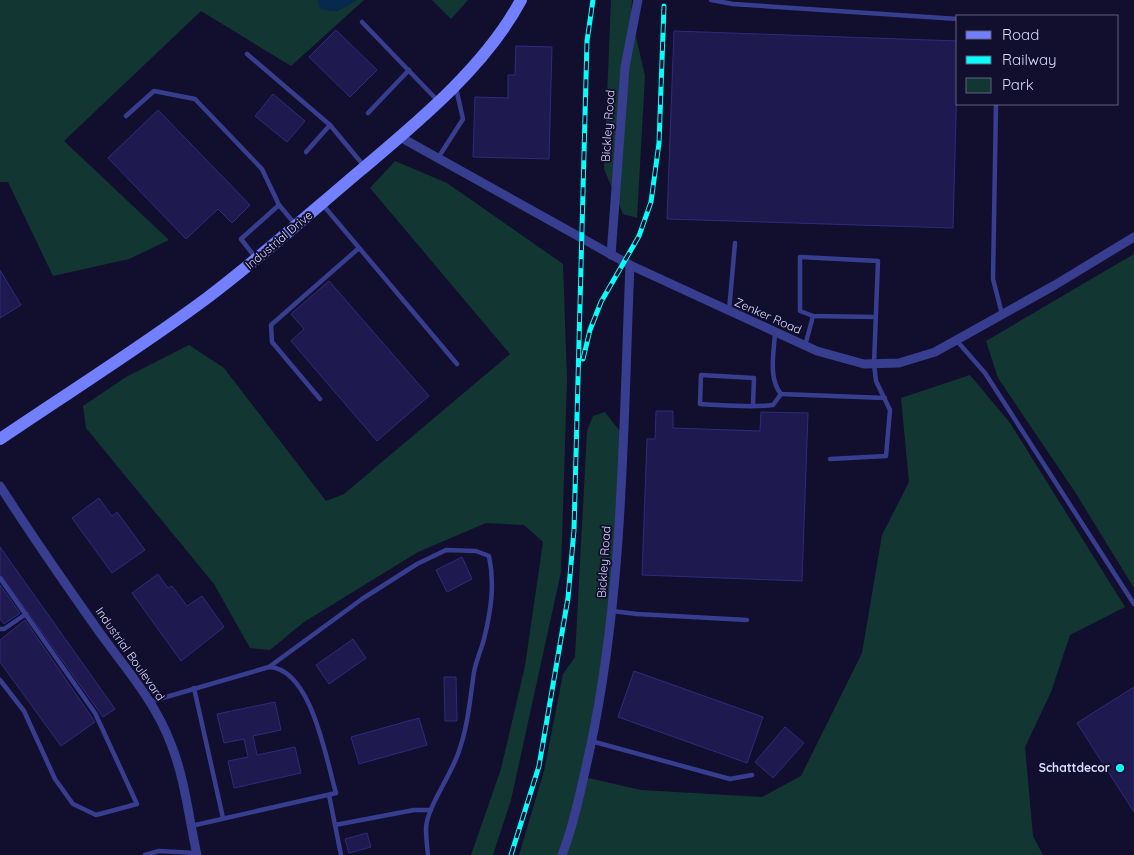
<svg xmlns="http://www.w3.org/2000/svg" width="1134" height="855" viewBox="0 0 1134 855" font-family="Quicksand,sans-serif">
	<style>
		.green { fill: #123732 }
		.water { fill: #06294e }
		.building { fill: #1e1a4f; stroke: #312a7d }
		.lines { fill: none; stroke-linecap: round; stroke-linejoin: round }
		.lane { stroke: #373e8f; stroke-width: 4.5 }
		.street { stroke: #373e8f; stroke-width: 9 }
		.secondary { stroke: #727fff; stroke-width: 12 }
		.rail-casing { stroke: #07fffb; stroke-width: 5 }
		.rail { stroke: #110f2d; stroke-width: 3; stroke-dasharray: 9; stroke-linecap: butt }
		.poi-dot { fill: #07fffb; stroke: #110f2d; stroke-width: 2 }
		.labels { text-anchor: middle; stroke-width: 4; stroke-linejoin: round; paint-order: stroke }
		.street-label { font-size: 12px; fill: #dbdbff; stroke: #110f2d }
		.poi-label { font-size: 12px; font-weight: bold; fill: #dbdbff; stroke: #110f2d; text-anchor: end }
	</style>
	<rect width="100%" height="100%" fill="#110f2d"/>
	<!-- green -->
	<g class="green">
		<path d="M0,0h318l2,8 17,3 19,-11h8l-73,66 -90,-55 -137,130 105,99 -40,19 -76,17 -45,-94h-8z"/>
		<path d="M432,0h36l-17,19z"/>
		<path d="M611,0h21l-1,15 14,61 -8,142 -14,-4 -19,-45z"/>
		<path d="M395,161l52,22 116,81 4,115 -6,193 -50,228 -18,55h-22l30,-86 24,-103 18,-124 -19,-17 -38,-2 -68,29 -114,70 -34,28 -20,-2 -36,-64 -128,-156 -3,-22 43,-29 63,-32 35,23 102,133 18,-7 166,-140 -140,-166z"/>
		<path d="M1134,254v334l-59,-96 -77,-114 -12,-37z"/>
		<path d="M970,375l40,48 115,184 -55,28 -19,57 -26,55 8,89 10,19h-524l25,-84 19,-97 12,-17 12,-226 6,-15 12,-4 18,23 -5,116 -34,226 57,13 121,7 39,-21 61,-123 20,-118 27,-53 -8,-84z"/>
	</g>
	<!-- water -->
	<path class="water" d="M318,0h38c-12,9 -22,15 -36,8z"/>
	<!-- building -->
	<g class="building">
		<path d="M336,30l41,40 -27,27 -41,-40z"/>
		<path d="M674,31l284,10 -5,187 -286,-9z"/>
		<path d="M516,46l36,1 -3,112 -76,-2 2,-60 33,1v-23h7z"/>
		<path d="M273,94l32,27 -18,21 -32,-26z"/>
		<path d="M158,110l92,95 -18,18 -14,-14 -32,30 -78,-81z"/>
		<path d="M0,270l21,35 -21,13z"/>
		<path d="M329,281l100,115 -52,45 -86,-100 13,-12 -13,-15z"/>
		<path d="M656,411h17v17l87,3 1,-19 47,1 -6,168 -160,-6 5,-136h8z"/>
		<path d="M99,498l13,18 5,-4 28,38 -33,23 -40,-55z"/>
		<path d="M0,547l115,162 -12,8 -103,-143z"/>
		<path d="M462,557l10,22 -25,13 -11,-22z"/>
		<path d="M158,574l10,14 4,-2 15,20 15,-10 22,31 -43,34 -49,-68z"/>
		<path d="M0,585l20,28 -16,11 -4,-5z"/>
		<path d="M25,620l70,102 -34,24 -61,-84v-22z"/>
		<path d="M353,639l13,19 -37,26 -13,-19z"/>
		<path d="M634,671l129,46 -16,46 -129,-46z"/>
		<path d="M444,677h12l1,44h-12z"/>
		<path d="M1134,687v125l-57,-89z"/>
		<path d="M275,702l6,28 -28,6 4,19 38,-8 6,26 -67,15 -6,-27 20,-4 -4,-18 -20,4 -7,-29z"/>
		<path d="M419,718l8,27 -68,19 -8,-27z"/>
		<path d="M785,727l19,16 -31,35 -18,-16z"/>
		<path d="M367,833l4,14 -22,6 -4,-14z"/>
	</g>
	<g class="lines">
		<!-- lane -->
		<g class="lane">
			<path d="M711,0l22,4 225,15"/>
			<path d="M362,22l76,79"/>
			<path d="M247,54l83,71 34,41"/>
			<path d="M996,104l-3,175 9,35"/>
			<path d="M368,113l41,-43"/>
			<path d="M126,116l28,-25 41,8 67,70 17,36 16,19"/>
			<path d="M306,152l24,-27"/>
			<path d="M438,158l25,-39 -7,-31"/>
			<path d="M323,205l134,159"/>
			<path d="M255,257l-14,-18 38,-34"/>
			<path d="M729,311l6,-68"/>
			<path d="M775,333c-1,18 -7,46 6,61l104,4"/>
			<path d="M957,341l28,32 149,231"/>
			<path d="M805,346l8,-30"/>
			<path d="M320,399l-48,-57 -1,-17 88,-77"/>
			<path d="M753,405l1,-27 -53,-3 -1,29c24,1 49,4 73,1l8,-11"/>
			<path d="M830,459l56,-3 4,-46 -14,-29 -2,-17 4,-103 -78,-4v54l13,5 63,1"/>
			<path d="M0,578l95,135 42,91 -41,11 -23,-11 -18,-25 -31,-68 -24,-31"/>
			<path d="M612,611l25,3 110,6"/>
			<path d="M0,629h4l22,-15"/>
			<path d="M269,667l93,-68 55,-35 29,-14 30,1 13,5c6,28 2,55 -5,83 -3,11 -8,22 -10,33 -4,28 -6,53 -15,79 -7,23 -32,56 -33,77 0,9 1,18 2,27"/>
			<path d="M194,688l29,130"/>
			<path d="M149,702l120,-35c43,2 57,93 67,126l-145,33"/>
			<path d="M591,741l139,38 22,-4"/>
			<path d="M329,795l12,60"/>
			<path d="M335,825l79,-15h17"/>
			<path d="M145,855l14,-4 37,2"/>
		</g>
		<!-- street -->
		<g class="street">
			<path d="M400,137l230,128 187,86 47,13 35,-1 36,-11 120,-67 79,-48"/>
			<path d="M611,255l14,-188 13,-67"/>
			<path d="M0,486c32,50 66,99 100,147 26,36 56,70 71,111 14,35 18,75 26,111"/>
			<path d="M562,855c13,-34 20,-71 28,-106 34,-159 33,-322 40,-484"/>
		</g>
		<!-- secondary -->
		<path class="secondary" d="M0,439c69,-47 140,-91 207,-141 53,-40 103,-85 154,-128 57,-48 125,-104 160,-170"/>
		<defs>
			<g id="rail">
				<path d="M583,359l7,-29 11,-28 38,-66 12,-34 8,-59 5,-137"/>
				<path d="M511,855l28,-89 29,-168 6,-68 13,-489 6,-41"/>
			</g>
		</defs>
		<!-- rail casing -->
		<use href="#rail" class="rail-casing"/>
		<!-- rail -->
		<use href="#rail" class="rail"/>
	</g>
	<!-- markers -->
	<circle class="poi-dot" cx="1120" cy="768" r="5"/>
	<g class="labels">
		<!-- street labels -->
		<g class="street-label">
			<text transform="translate(608 126) rotate(-86)" y="4">Bickley Road</text>
			<text transform="translate(279 240) rotate(-40)" y="4">Industrial Drive</text>
			<text transform="translate(768 316) rotate(24)" y="4">Zenker Road</text>
			<text transform="translate(604 562) rotate(-86)" y="4">Bickley Road</text>
			<text transform="translate(130 654) rotate(55)" y="4">Industrial Boulevard</text>
		</g>
		<!-- poi labels -->
		<g class="poi-label">
			<text x="1110" y="772">Schattdecor</text>
		</g>
	</g>
	<!-- legend -->
	<rect x="956" y="15" width="162" height="90" fill="#110f2d" stroke="#626181"/>
	<rect x="966" y="31" width="25" height="8" fill="#727fff" stroke="#626181"/>
	<text x="1002" y="40" font-size="15" fill="#dbdbff">Road</text>
	<rect x="966" y="56" width="25" height="8" fill="#07fffb" stroke="#626181"/>
	<text x="1002" y="65" font-size="15" fill="#dbdbff">Railway</text>
	<rect x="966" y="78" width="25" height="15" fill="#123732" stroke="#626181"/>
	<text x="1002" y="90" font-size="15" fill="#dbdbff">Park</text>
</svg>
